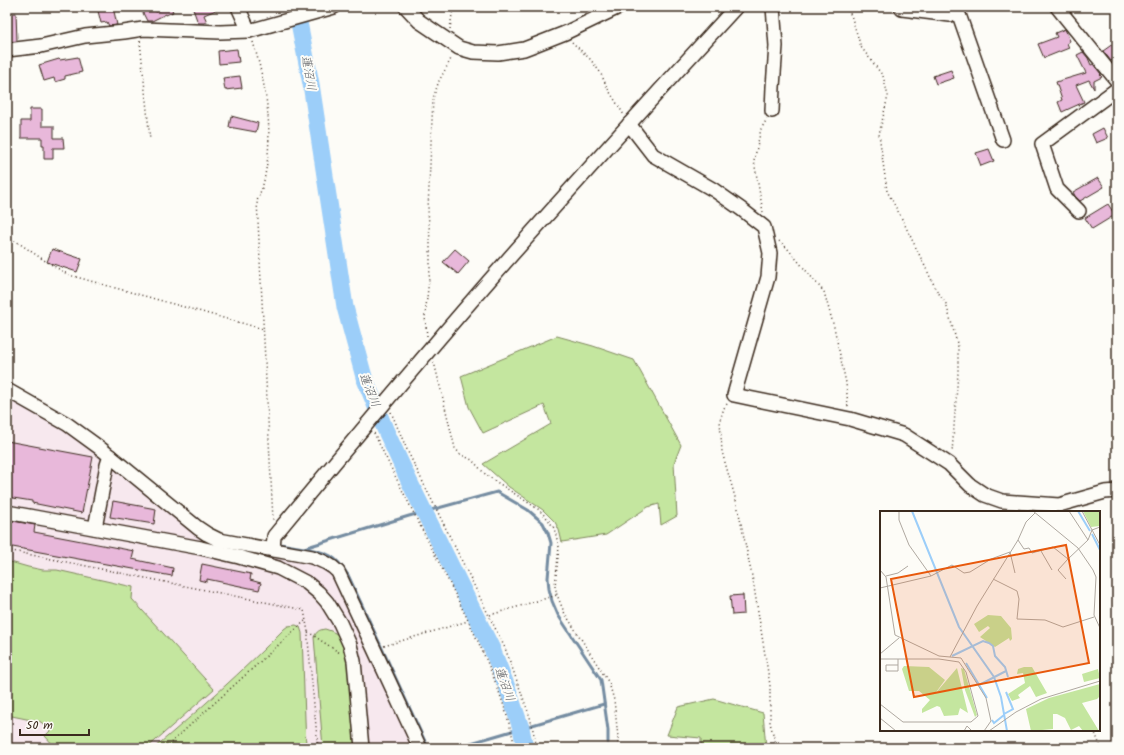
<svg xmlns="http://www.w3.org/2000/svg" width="1124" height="755" viewBox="0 0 1124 755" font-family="Kalam,'Klee One',sans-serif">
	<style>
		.built { fill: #f7e8ee }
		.green { fill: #c4e69f; stroke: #80885e }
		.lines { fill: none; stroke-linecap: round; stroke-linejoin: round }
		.stream { stroke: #758ca1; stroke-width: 3 }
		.river { stroke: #9ccef9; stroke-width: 17 }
		.building { fill: #e8b8da; stroke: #3b2a1e }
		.minor-casing { stroke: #3b2a1e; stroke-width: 16 }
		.path { stroke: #3b2a1e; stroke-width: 1.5; stroke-dasharray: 1 3; stroke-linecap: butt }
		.minor { stroke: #fdfcf7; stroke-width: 13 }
		.labels { text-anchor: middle; stroke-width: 4; stroke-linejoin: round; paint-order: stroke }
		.water-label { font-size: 12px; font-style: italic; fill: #585b60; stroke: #fdfcf7 }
		.inset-river { fill: none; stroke: #9ccef9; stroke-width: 2 }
		.inset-road { fill: none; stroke: #afa8a0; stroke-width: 1 }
		.view { fill: #e8590c; fill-opacity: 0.15; stroke: #e8590c; stroke-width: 2 }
		.inset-edge { fill: none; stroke: #3b2a1e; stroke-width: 2 }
	</style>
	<rect width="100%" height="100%" fill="#fdfcf7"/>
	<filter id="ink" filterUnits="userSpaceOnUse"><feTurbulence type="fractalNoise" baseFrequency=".025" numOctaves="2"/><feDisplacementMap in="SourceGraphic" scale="8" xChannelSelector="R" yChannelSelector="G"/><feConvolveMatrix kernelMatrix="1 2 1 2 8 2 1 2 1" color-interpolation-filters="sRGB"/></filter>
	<g filter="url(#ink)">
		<!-- built -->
		<path class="built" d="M7,396l47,28 47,31 37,33 57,45 108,26 28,11 84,178h-408z"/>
		<!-- green -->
		<g class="green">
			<path d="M557,336l36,10 41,14 47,85 -7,18 3,53 -16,9 -2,-21 -11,3 -42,28 -44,7 -3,-12 -4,-8 -12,-12 -34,-23 -26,-23 68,-40 -7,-19 -61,28 -14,-26 -8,-31z"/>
			<path d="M7,561l21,6 15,3h14l76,17 -1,12 82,90 -67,59h-91l-11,-12 5,-5 -9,-9 -34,-7z"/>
			<path d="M296,625l4,2 2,6 4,115h-152c45,-38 89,-77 130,-119l4,-3z"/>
			<path d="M325,629l6,2 6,3 6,7 6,32 6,75h-32l-9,-111c3,-6 5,-7 11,-8z"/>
			<path d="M714,699l49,14 3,35h-65v-10l-34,-3 11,-28z"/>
		</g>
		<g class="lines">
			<!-- stream -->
			<g class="stream">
				<path d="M280,544l24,4 105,-32 88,-24 31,18 15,13 5,10 3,10 -3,35 1,11 3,12 6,14 43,65 7,50v12"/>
				<path d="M305,548c23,5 30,7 43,27l80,173"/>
				<path d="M454,748l150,-44"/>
			</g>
			<!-- river -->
			<path class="river" d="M296,7l15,77 34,223 19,70 21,52 25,54 82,166 15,38 14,41 4,20"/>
		</g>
		<!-- building -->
		<g class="building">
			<path d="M97,7h16l4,18 -8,1 -2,-4 -6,1z"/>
			<path d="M145,7h8l3,5 11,-5h4l2,5 -7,3v-1l-14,7h-5l-6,-12z"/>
			<path d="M199,7h24l-19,8 3,7 -3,1h-6l-5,-14z"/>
			<path d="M16,13l1,28 -9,1 -1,-28z"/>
			<path d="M1065,29l5,12 -3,2 2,5 -25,10 -6,-14 19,-7 -2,-4z"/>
			<path d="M1117,41v16l-6,4 -8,-10z"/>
			<path d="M237,49l2,13 -20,2 -1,-13z"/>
			<path d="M1083,52l5,6 3,7 2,-1 8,10 -1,1 2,2 -8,4v8l-5,-9 -13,5 8,17 -22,10 -4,-10 4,-2 -6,-18 30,-9 -9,-18z"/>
			<path d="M78,57l4,15 -17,4v3l-10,3 -1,-4 -10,3 -5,-16 20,-6 1,1z"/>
			<path d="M951,70l3,8 -18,6 -3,-8z"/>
			<path d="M240,76l2,12 -17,2 -2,-12z"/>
			<path d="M30,109h12v17h12v12h9l1,10h-11v11h-9v-14h-2v-7h-21v-17h9z"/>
			<path d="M231,116l27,7 -2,9 -27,-5z"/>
			<path d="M1103,128l5,10 -12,5 -4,-9z"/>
			<path d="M989,149l5,12 -13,5 -5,-13z"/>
			<path d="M1098,178l6,9 -24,14 -5,-5 -2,-4z"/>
			<path d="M1108,204l7,11 -23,14 -7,-11z"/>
			<path d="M52,249l30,10 -5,13 -30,-10z"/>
			<path d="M455,249l14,12 -11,13 -15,-12z"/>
			<path d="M7,441l86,16 -11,56 -50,-10v-2l-25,-4z"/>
			<path d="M113,501l43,8 -2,15 -44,-7z"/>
			<path d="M7,520l28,5 -1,7 100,19 -2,8 41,9 -1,8 -165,-30z"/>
			<path d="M202,564l49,10 -1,6 11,3 -2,7 -52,-11v3l-8,-2z"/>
			<path d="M743,595l1,19 -12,1 -2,-19z"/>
		</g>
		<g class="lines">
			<defs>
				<g id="minor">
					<path d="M238,7l11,24"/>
					<path d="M406,7l13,14 40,27 14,4 25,1 26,-4 13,-5 28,-11 54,-26"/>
					<path d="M901,7l1,2 48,6 9,-8"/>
					<path d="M1057,7l60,74"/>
					<path d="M957,9l46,131"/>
					<path d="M7,50l34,-4 44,-10 39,-4 19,-3 77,3 29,-1 85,-24"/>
					<path d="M772,111l1,-24 3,-41 -3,-39"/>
					<path d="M629,124l24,31 61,35 27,19 23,18 6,26 -2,24 -34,118 116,24 54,16 45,29 21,21 15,10 17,6 57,4 46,-13 12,-1"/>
					<path d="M1079,211l-22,-22 -15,-45 75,-55"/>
					<path d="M7,390l60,34 33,24 98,80 9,6 12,6 93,17c10,4 19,7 26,15l36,77 46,99"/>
					<path d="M7,512l194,36 38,9 39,11 29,15 12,10 8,9 13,21 10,22 4,16 8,87"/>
					<path d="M95,528l12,-63 3,-9"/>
					<path d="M273,550l1,-14c75,-91 150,-181 228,-270 77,-87 155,-173 234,-259"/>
				</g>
			</defs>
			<!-- minor casing -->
			<use href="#minor" class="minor-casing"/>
			<!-- path -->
			<g class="path">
				<path d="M845,7l6,8 10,32 22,29 5,20 -9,38 8,57 14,26 35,72 10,15 6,21 6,22v26l-6,80"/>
				<path d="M450,29l3,-22"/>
				<path d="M140,41l10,99"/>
				<path d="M253,42c13,43 21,88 12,133 -1,9 -5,18 -8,26l16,319"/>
				<path d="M572,42l18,17 10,13 8,17 16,26"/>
				<path d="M763,212l-9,-51 7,-32 6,-10"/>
				<path d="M7,237l10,5 30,20 22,13 194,54"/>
				<path d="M779,241l8,7 37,44 10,35 12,56 2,24"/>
				<path d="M427,336l-2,-19 5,-48v-28l-2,-32 5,-111 6,-17 13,-24"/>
				<path d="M434,362l21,86 5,6 12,6 14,15 52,34 9,9 7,10 5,19 -4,39 2,9 7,17 45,71 5,17 4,37v11"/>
				<path d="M727,404l-3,4 -4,12 2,32 15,52 16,77 17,104v38l7,25"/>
				<path d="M391,412l17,40 97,196 25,69 7,31"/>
				<path d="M374,433c24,50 50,100 75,149 27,54 54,107 66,166"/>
				<path d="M7,550l297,60 4,22v8l10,108"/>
				<path d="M490,615l67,-20"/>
				<path d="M308,632l32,21"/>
				<path d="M384,646l84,-25"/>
				<path d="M1094,730l7,18"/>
				<path d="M165,748l141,-128"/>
			</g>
			<!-- minor -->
			<use href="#minor" class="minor"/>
		</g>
	</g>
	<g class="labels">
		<!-- water labels -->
		<g class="water-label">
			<text transform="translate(309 73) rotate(80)" y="4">蓮沼川</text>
			<text transform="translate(370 390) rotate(68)" y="4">蓮沼川</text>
			<text transform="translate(505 684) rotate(70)" y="4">蓮沼川</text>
		</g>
	</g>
	<!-- overview -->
	<g transform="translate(880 511)">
		<rect width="220" height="220" fill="#fdfcf7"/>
		<path d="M203,0h17v15l-9,1zM108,104l13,1 10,12 1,11 -2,2 -1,-3 -14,9 -15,-10 10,-9 -2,-2 -9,6 -5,-8zM24,155l25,1 16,13 -11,15 23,-27 11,45 -8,-5 -2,7 -14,1 -4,-9 -3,-1 -15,7v-4l8,-9 -11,-9h-10l-7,-22zM144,156h8l15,26 -11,4 -6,-11 -12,9 2,3 -8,3 -4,-7 17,-11 -2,-10 -6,1 1,-5zM81,157l3,1 13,46 -2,2 -10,-27zM218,158l2,9 -16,4 -2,-8zM220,173v12l-3,3 -15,4 17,28h-16l-4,-5 -8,4 -6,-12 -8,-4h-4v15l-22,2 -5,-22 23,-11z" fill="#c4e69f"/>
		<path class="inset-river" d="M32,0l47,116 35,50 7,20 6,34M198,0l12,20M212,23l8,16M72,145l31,-15 6,2 4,3 2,10 10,11 3,10M86,152l21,35M101,173l25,-13M124,203l9,-5 -7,-17M112,209l2,3 10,-8"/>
		<path class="inset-road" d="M19,0v9l10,25 22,31M153,0l45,37 15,22 3,7 -2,38 6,13M189,0l19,29M202,0l18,34M138,29l6,9 5,-1 3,5 21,-6 15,12 20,-19 4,-10 8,-3M161,40l11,19M130,41l5,21M0,59l6,7 9,58 44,21 22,2 25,40 5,23 -7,10M6,65l12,-3 10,-7M113,68l24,12 2,8 -2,20 28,1 18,7 31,-10M186,68l-8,-9 10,-11M0,77l51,-12 21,-11 12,8 6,-1 21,-13 19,-7M0,143l19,-16M70,146l27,-51 41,-66 8,-18 9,-9M0,148h59l20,3 7,10 12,44 -7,6h-68l-23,-18M18,154h-12v6h12v-12M0,207l16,13M84,220l3,-5 5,5M109,220l27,-19 25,-13 59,-18"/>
		<path class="view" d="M186,34l23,118 -175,34 -23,-118z"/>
		<rect width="220" height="220" class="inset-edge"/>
	</g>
	<!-- margin -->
	<rect width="1124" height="755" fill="none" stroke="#fdfcf7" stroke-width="24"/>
	<rect x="12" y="12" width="1100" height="731" fill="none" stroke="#3b2a1e" stroke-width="1.5" filter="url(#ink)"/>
	<!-- scale -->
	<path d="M20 729v6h69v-6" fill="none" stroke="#3b2a1e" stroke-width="2"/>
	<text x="26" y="729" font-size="12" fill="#3b2a1e" stroke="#fdfcf7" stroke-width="3" paint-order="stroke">50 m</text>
</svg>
